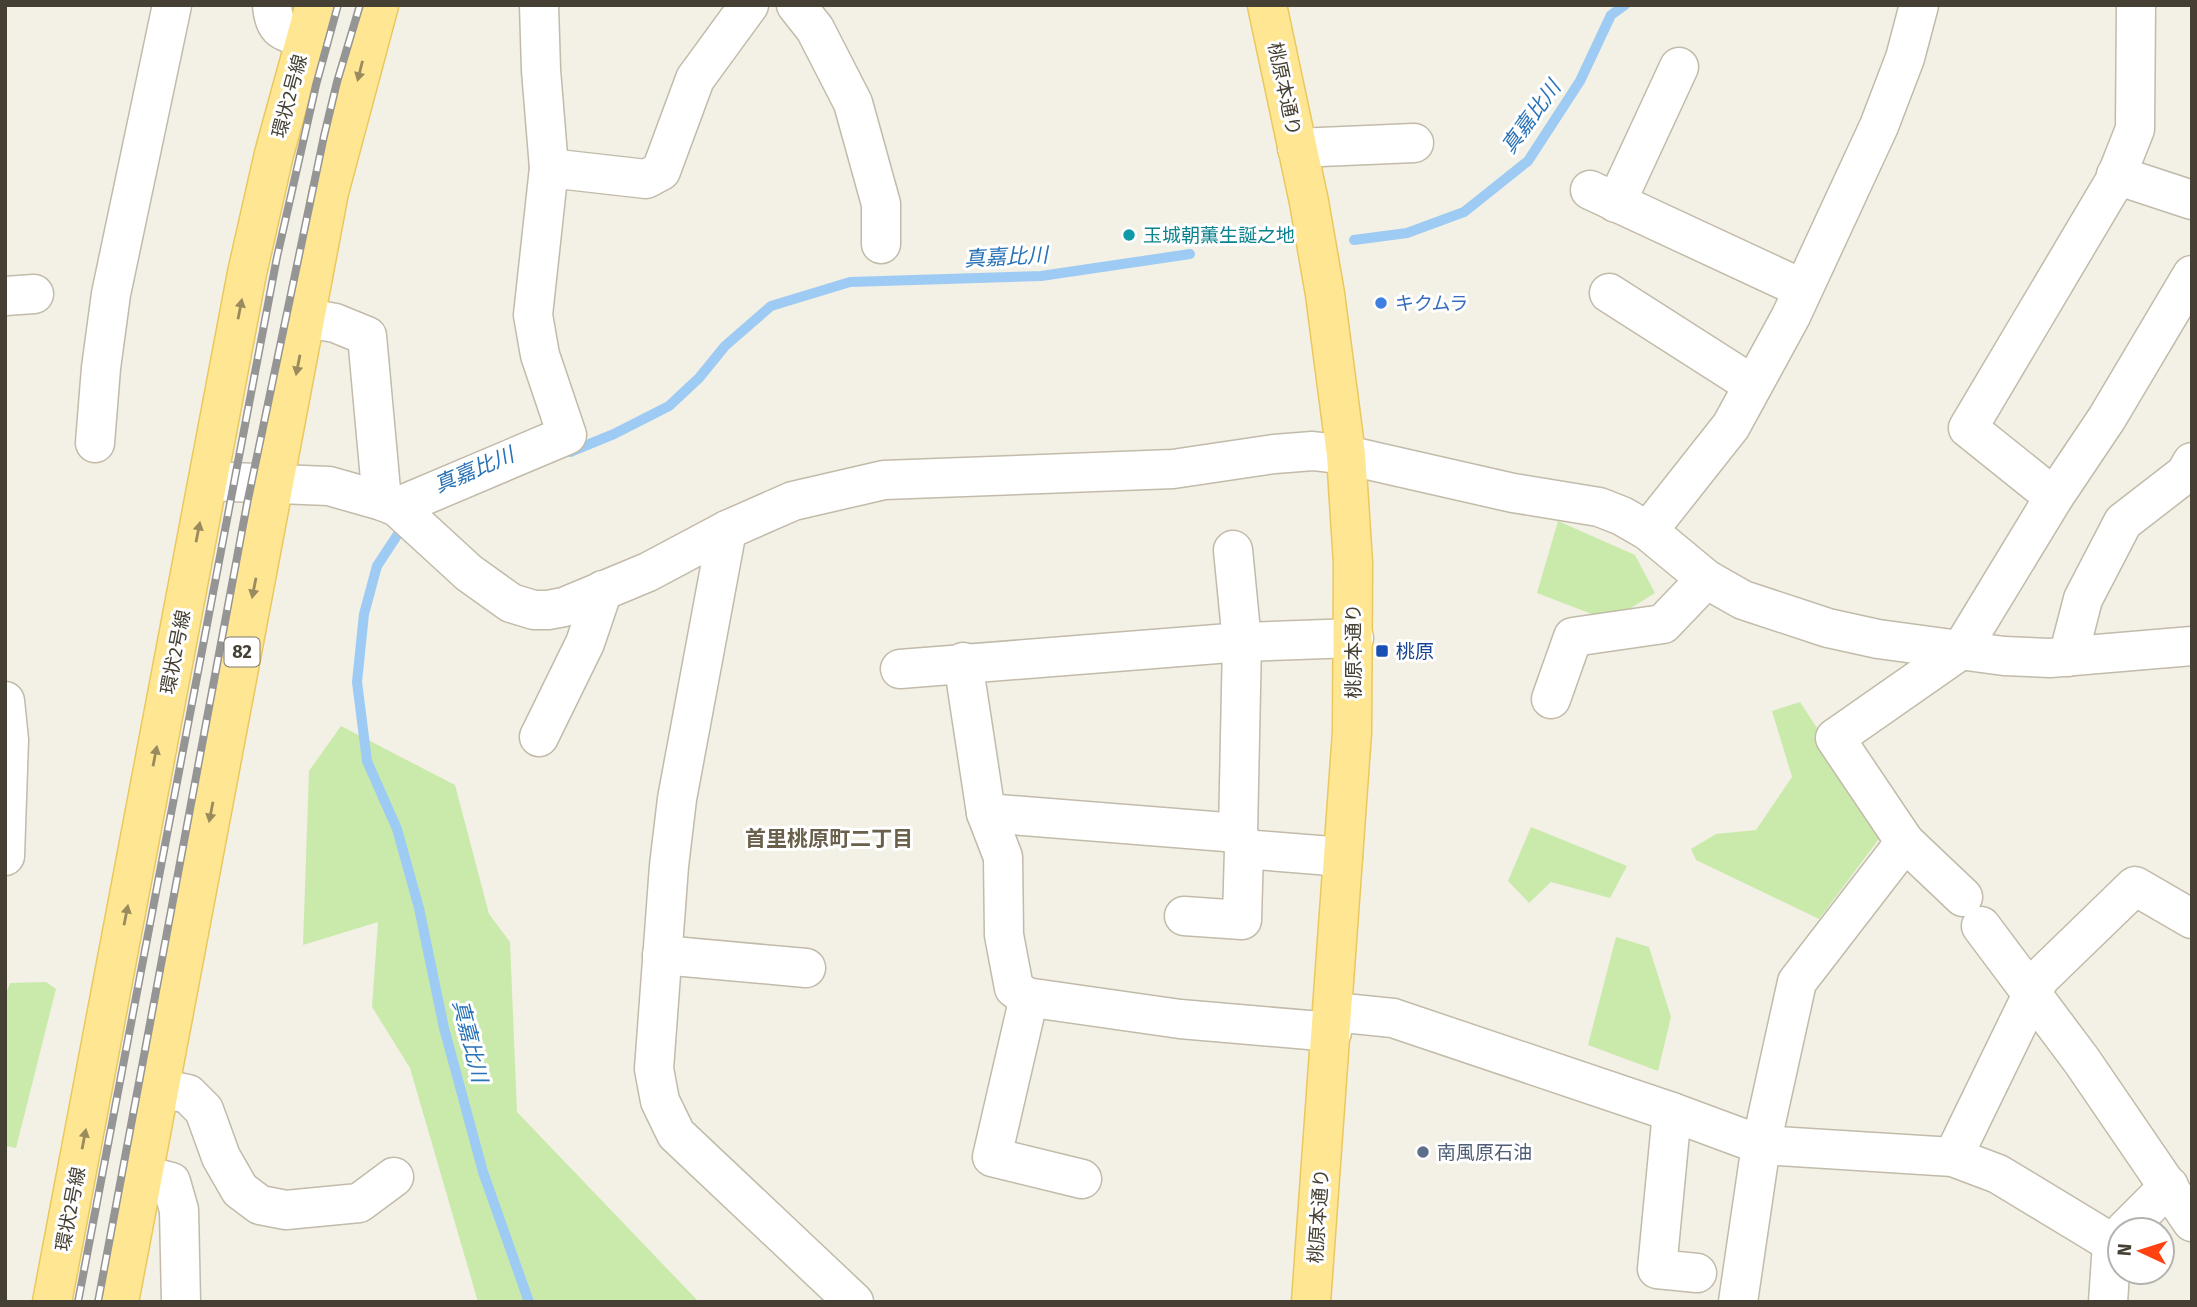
<svg xmlns="http://www.w3.org/2000/svg" width="2197" height="1307" viewBox="0 0 2197 1307" font-family="'Fira Sans','Noto Sans JP',sans-serif">
	<style>
		.green { fill: #caeaab }
		.lines { fill: none; stroke-linecap: round; stroke-linejoin: round }
		.stream { stroke: #9dcbf4; stroke-width: 10 }
		.minor-casing { stroke: #c2bbaa; stroke-width: 41 }
		.major-casing { stroke: #eac85d; stroke-width: 41 }
		.minor { stroke: #fff; stroke-width: 38 }
		.major { stroke: #ffe692; stroke-width: 38 }
		.rail-casing { stroke: #959595; stroke-width: 8 }
		.rail { stroke: #fff; stroke-width: 5; stroke-dasharray: 16; stroke-linecap: butt }
		.oneway { fill: #998b5e }
		.culture-dot { fill: #0f9aa8; stroke: #fff; stroke-width: 2.5 }
		.shop-dot { fill: #3f7fe0; stroke: #fff; stroke-width: 2.5 }
		.transit-dot { fill: #1a4fb4; stroke: #fff; stroke-width: 2.5 }
		.service-dot { fill: #5c6f8a; stroke: #fff; stroke-width: 2.5 }
		.labels { text-anchor: middle; stroke-width: 6; stroke-linejoin: round; paint-order: stroke }
		.shield { fill: #fff; stroke: #7e7971; stroke-width: 2 }
		.shield-label { font-size: 18px; font-weight: bold; fill: #464034 }
		.street-label { font-size: 19px; fill: #464034; stroke: #fff }
		.culture-label { font-size: 19px; fill: #0d838f; stroke: #fff; text-anchor: start }
		.shop-label { font-size: 19px; fill: #366cbe; stroke: #fff; text-anchor: start }
		.transit-label { font-size: 19px; fill: #164399; stroke: #fff; text-anchor: start }
		.service-label { font-size: 19px; fill: #4e5e75; stroke: #fff; text-anchor: start }
		.water-label { font-size: 21px; font-style: italic; fill: #2872b7; stroke: #fff }
		.neighbourhood-label { font-size: 21px; font-weight: bold; fill: #695f4b; stroke: #fff }
	</style>
	<rect width="100%" height="100%" fill="#f3f0e5"/>
	<!-- green -->
	<g class="green">
		<path d="M1558,521l77,34 20,38 -45,28 -73,-28z"/>
		<path d="M1800,702l85,129 -66,88 -123,-59 -5,-11 25,-15 40,-4 36,-53 -20,-66z"/>
		<path d="M341,726l114,59 34,129 21,28 7,170 182,190h-221l-68,-234 -38,-61 6,-85 -75,23 6,-174z"/>
		<path d="M1531,827l96,39 -17,32 -59,-16 -22,21 -21,-22z"/>
		<path d="M1616,937l33,10 22,70 -13,54 -70,-26z"/>
		<path d="M46,982l10,7 -40,159 -11,-2v-149l5,-14z"/>
	</g>
	<g class="lines">
		<!-- stream -->
		<g class="stream">
			<path d="M1354,240l53,-7 57,-21 64,-51 52,-80 31,-66 14,-10"/>
			<path d="M570,452l44,-18 55,-28 30,-28 26,-32 46,-40 79,-24 191,-6 149,-22"/>
			<path d="M407,526l-7,5 -23,35 -13,48 -7,68 10,79 30,68 22,79 25,120 39,144 46,130"/>
		</g>
		<defs>
			<g id="minor">
				<path d="M272,5c2,26 10,26 33,33"/>
				<path d="M796,5l19,24 38,74 28,101v40"/>
				<path d="M1297,148l117,-5"/>
				<path d="M549,168l97,11 15,-8 34,-92 54,-74"/>
				<path d="M2116,175l76,25"/>
				<path d="M1590,190l213,99"/>
				<path d="M1616,203l63,-136"/>
				<path d="M1609,293l144,92"/>
				<path d="M5,296l29,-2"/>
				<path d="M307,318l28,5 32,13 15,165"/>
				<path d="M95,443l6,-75 10,-74 61,-289"/>
				<path d="M208,481l121,5 53,15 15,6 72,66 42,30 23,7h14l16,-3 84,-35 79,-42 66,-29 91,-21 289,-11 101,-15 39,-3 33,4 167,38 86,14 23,9 26,15 58,48 37,21 85,28 50,11 126,17 46,2 142,-12"/>
				<path d="M2054,497l53,-79 85,-143"/>
				<path d="M397,507l170,-72 -27,-80 -7,-40 16,-147 -8,-98 -2,-65"/>
				<path d="M727,530l-50,269 -8,67 -15,203 6,32 16,33 178,168"/>
				<path d="M1648,531l83,-105 60,-110 88,-190 26,-68 14,-53"/>
				<path d="M1233,550l9,92 -4,191"/>
				<path d="M2068,657l15,-58 40,-77 62,-48 7,-12"/>
				<path d="M963,662l23,151"/>
				<path d="M900,669l342,-27 112,-4"/>
				<path d="M1551,699l22,-62 90,-13 43,-45"/>
				<path d="M5,701l4,39 -4,116"/>
				<path d="M539,737l46,-94 18,-53"/>
				<path d="M1963,897l-58,-55 -70,-104 126,-88 93,-153 -86,-69 146,-246 21,-53 1,-124"/>
				<path d="M1184,916l58,4 2,-71"/>
				<path d="M1981,926l101,135 110,161"/>
				<path d="M662,955l144,13"/>
				<path d="M1026,997l-12,-9 -10,-53 -1,-78 -17,-44 252,20 6,16 99,8"/>
				<path d="M1334,1012l59,6 279,94 89,33 192,12 45,17 114,69 -4,59"/>
				<path d="M159,1088l29,6 16,16 17,47 19,33 20,15 26,5 73,-7 35,-26"/>
				<path d="M1672,1112l-15,157 40,4"/>
				<path d="M1953,1157l87,-179 95,-92 57,33"/>
				<path d="M143,1175l28,7 8,28 2,92"/>
				<path d="M1082,1179l-90,-22 34,-147v-13l154,22 152,13"/>
				<path d="M2125,1230l44,-44"/>
				<path d="M1738,1302l23,-157 36,-163 108,-140"/>
			</g>
			<g id="major">
				<path d="M1267,5l42,197 16,92 21,161 7,108 -1,169 -41,570"/>
				<path d="M52,1302l195,-1029 27,-119 41,-149"/>
				<path d="M119,1302l210,-1110 50,-187"/>
			</g>
		</defs>
		<!-- minor casing -->
		<use href="#minor" class="minor-casing"/>
		<!-- major casing -->
		<use href="#major" class="major-casing"/>
		<!-- minor -->
		<use href="#minor" class="minor"/>
		<!-- major -->
		<use href="#major" class="major"/>
		<defs>
			<g id="rail">
				<path d="M78,1302l199,-1045 39,-172 22,-80"/>
				<path d="M98,1302l149,-798 77,-368 13,-54 23,-77"/>
			</g>
		</defs>
		<!-- rail casing -->
		<use href="#rail" class="rail-casing"/>
		<!-- rail -->
		<use href="#rail" class="rail"/>
	</g>
	<!-- one-way arrows -->
	<defs><path id="oneway-solid" d="M-6-.8H1V-3.2L6.5 0L1 3.2V.8H-6Z" transform="scale(1.75)"/></defs>
	<g class="oneway">
		<use href="#oneway-solid" transform="translate(360 71) rotate(104)"/>
		<use href="#oneway-solid" transform="translate(240 309) rotate(-79)"/>
		<use href="#oneway-solid" transform="translate(298 365) rotate(101)"/>
		<use href="#oneway-solid" transform="translate(198 532) rotate(-79)"/>
		<use href="#oneway-solid" transform="translate(254 588) rotate(101)"/>
		<use href="#oneway-solid" transform="translate(155 756) rotate(-79)"/>
		<use href="#oneway-solid" transform="translate(211 812) rotate(101)"/>
		<use href="#oneway-solid" transform="translate(126 915) rotate(-79)"/>
		<use href="#oneway-solid" transform="translate(84 1139) rotate(-79)"/>
	</g>
	<!-- markers -->
	<circle class="culture-dot" cx="1129" cy="235" r="7"/>
	<circle class="shop-dot" cx="1381" cy="303" r="7"/>
	<rect class="transit-dot" x="1375" y="644" width="14" height="14" rx="3.5"/>
	<circle class="service-dot" cx="1423" cy="1152" r="7"/>
	<g class="labels">
		<!-- shield labels -->
		<rect class="shield" x="224.5" y="637.5" width="35" height="29" rx="5"/>
		<g class="shield-label">
			<text x="242" y="658">82</text>
		</g>
		<!-- street labels -->
		<g class="street-label">
			<text transform="translate(1285 89) rotate(78)" y="7">桃原本通り</text>
			<text transform="translate(289 96) rotate(-75)" y="7">環状2号線</text>
			<text transform="translate(1353 651) rotate(-90)" y="7">桃原本通り</text>
			<text transform="translate(175 652) rotate(-79)" y="7">環状2号線</text>
			<text transform="translate(70 1209) rotate(-79)" y="7">環状2号線</text>
			<text transform="translate(1318 1216) rotate(-86)" y="7">桃原本通り</text>
		</g>
		<!-- culture labels -->
		<g class="culture-label">
			<text x="1143" y="242">玉城朝薫生誕之地</text>
		</g>
		<!-- shop labels -->
		<g class="shop-label">
			<text x="1395" y="310">キクムラ</text>
		</g>
		<!-- transit labels -->
		<g class="transit-label">
			<text x="1396" y="658">桃原</text>
		</g>
		<!-- service labels -->
		<g class="service-label">
			<text x="1437" y="1159">南風原石油</text>
		</g>
		<!-- water labels -->
		<g class="water-label">
			<text transform="translate(1531 117) rotate(-54)" y="7">真嘉比川</text>
			<text transform="translate(1006 257) rotate(-3)" y="7">真嘉比川</text>
			<text transform="translate(474 470) rotate(-23)" y="7">真嘉比川</text>
			<text transform="translate(470 1041) rotate(76)" y="7">真嘉比川</text>
		</g>
		<!-- neighbourhood labels -->
		<g class="neighbourhood-label">
			<text x="829" y="846">首里桃原町二丁目</text>
		</g>
	</g>
	<!-- border -->
	<rect width="2197" height="1307" fill="none" stroke="#464034" stroke-width="14"/>
	<!-- north arrow -->
	<g transform="translate(2141 1251) rotate(274)"><circle r="33" fill="#ffffff" stroke="#b5b3ae" stroke-width="2"/>
	<path d="M0-5L12 26L0 18L-12 26Z" fill="#ff4210"/>
	<text y="-10" font-size="19" font-weight="bold" text-anchor="middle" fill="#464034">N</text>
	</g>
</svg>
